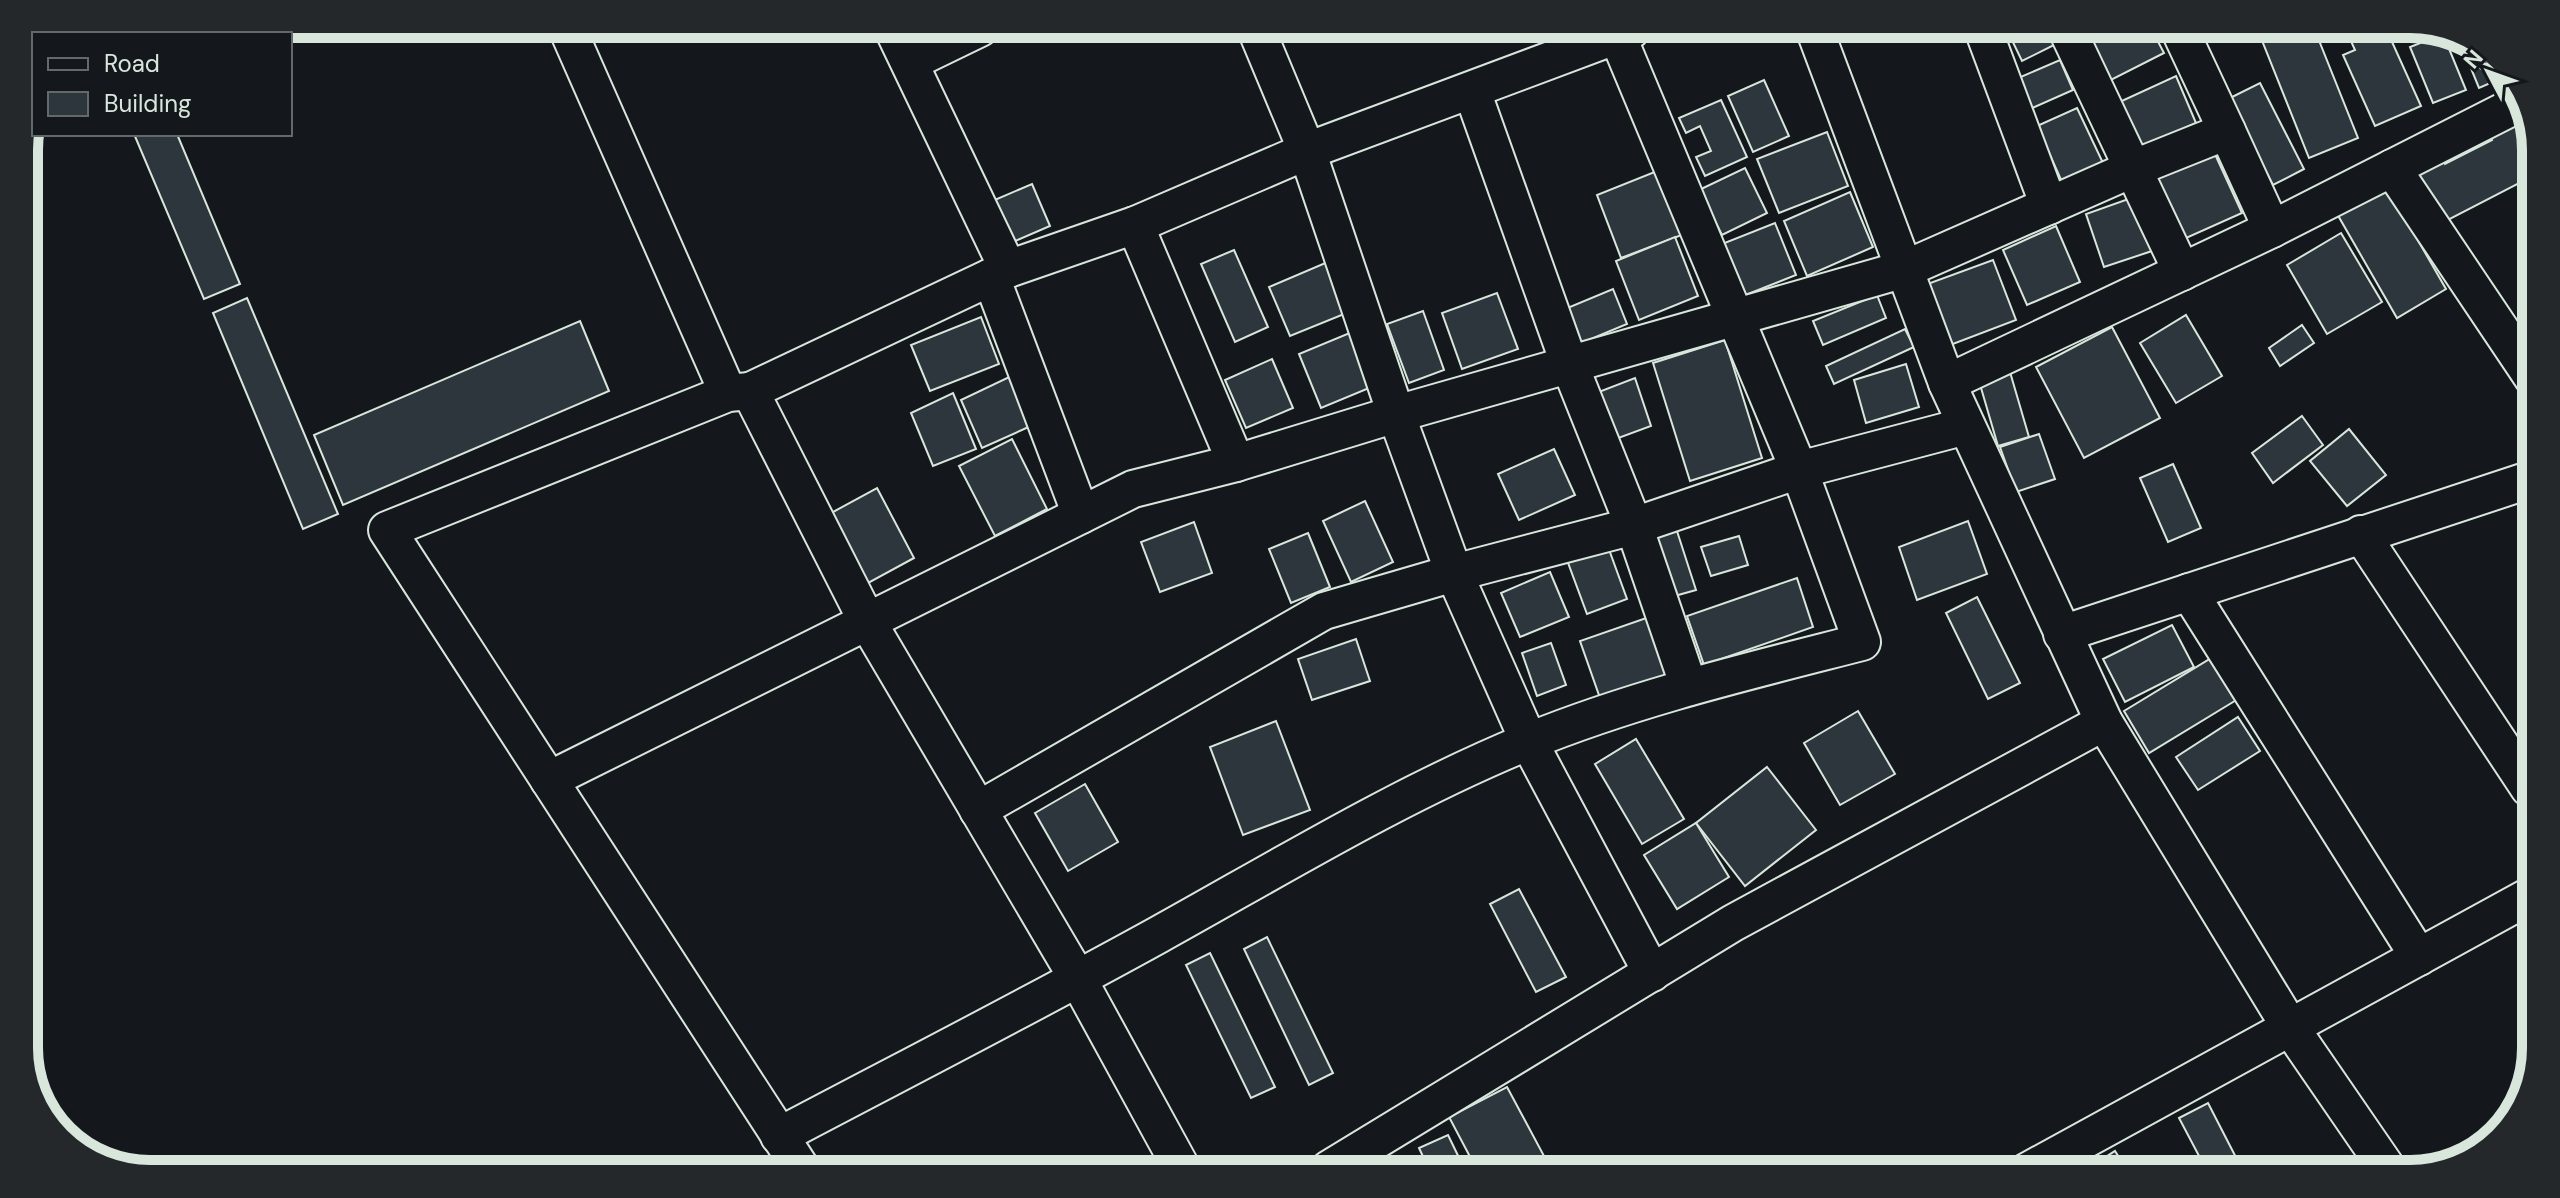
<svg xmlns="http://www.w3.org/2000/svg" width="2560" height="1198" viewBox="0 0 2560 1198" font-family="'DM Sans',sans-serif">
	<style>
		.building { fill: #2c363c; stroke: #d8e6dc; stroke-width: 2 }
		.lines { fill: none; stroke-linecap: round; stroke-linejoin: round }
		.street-casing { stroke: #d8e6dc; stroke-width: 40 }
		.street { stroke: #14181c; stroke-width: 36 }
		.rim { fill: none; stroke: #d8e6dc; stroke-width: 10 }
	</style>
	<rect width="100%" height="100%" fill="#14181c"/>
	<!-- building -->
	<g class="building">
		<path d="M2008,32h47l5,10 -38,19z"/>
		<path d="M2112,32h41l11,21 -63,32 -19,-37z"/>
		<path d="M2259,33h57l42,105 -49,20z"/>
		<path d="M2364,33h24l33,73 -46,20 -32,-71 12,-5 -5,-11z"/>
		<path d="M2443,34l23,56 -33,13 -23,-56z"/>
		<path d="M2457,34h2l50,41 -30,13z"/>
		<path d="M2060,60l13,30 -43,19 -14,-30z"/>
		<path d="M2176,76l20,47 -62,28 -21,-46z"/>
		<path d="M1764,80l25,56 -36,16 -25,-56z"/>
		<path d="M2260,83l44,86 -31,16 -45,-86z"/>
		<path d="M1721,100l26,57 -42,19 -9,-19 15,-6 -11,-25 -14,7 -7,-15z"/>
		<path d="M2077,108l26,55 -41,19 -25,-56z"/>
		<path d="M2524,108l12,34 -1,33 -91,47 -30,-57 25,-13 6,12 47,-24 -5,-12z"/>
		<path d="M1827,132l21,54 -69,27 -22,-54z"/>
		<path d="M134,134h43l63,150 -36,15z"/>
		<path d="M2214,152l28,61 -67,30 -28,-61z"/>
		<path d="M1745,168l22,45 -45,22 -23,-45z"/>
		<path d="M1662,169l25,64 -66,25 -24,-63z"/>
		<path d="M2385,183l61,106 -49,29 -61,-106z"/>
		<path d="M1032,184l18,42 -42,18 -18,-42z"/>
		<path d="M1850,192l23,55 -66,29 -23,-55z"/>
		<path d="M2134,197l18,54 -48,16 -18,-53z"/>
		<path d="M1775,223l21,52 -53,21 -21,-52z"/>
		<path d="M2056,226l24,56 -53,23 -24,-55z"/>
		<path d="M2341,233l41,69 -55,32 -40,-69z"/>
		<path d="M1675,237l23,59 -59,24 -23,-59z"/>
		<path d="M1234,250l34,77 -33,15 -34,-78z"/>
		<path d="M1337,258l22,50 -69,28 -21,-49z"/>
		<path d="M1993,260l23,60 -71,27 -23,-61z"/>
		<path d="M1613,289l14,35 -48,20 -14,-35z"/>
		<path d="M1497,293l21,56 -56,20 -20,-56z"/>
		<path d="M1877,295l9,23 -63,27 -10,-24z"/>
		<path d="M247,298l91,216 -35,15 -90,-216z"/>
		<path d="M1423,311l21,59 -35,13 -22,-59z"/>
		<path d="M2186,315l36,61 -46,27 -36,-60z"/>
		<path d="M981,317l18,47 -69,27 -19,-46z"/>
		<path d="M580,321l29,70 -266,114 -29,-70z"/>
		<path d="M2302,325l12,18 -34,23 -11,-18z"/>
		<path d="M2112,327l48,91 -76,40 -48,-91z"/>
		<path d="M1905,329l9,18 -80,37 -8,-18z"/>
		<path d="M1352,332l22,54 -53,22 -22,-54z"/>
		<path d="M1725,340l37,118 -72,23 -37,-118z"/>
		<path d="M1272,359l21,49 -47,20 -21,-48z"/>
		<path d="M1906,364l13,43 -53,16 -12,-43z"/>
		<path d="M1020,372l22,49 -60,27 -21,-48z"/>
		<path d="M2010,372l19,65 -31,9 -19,-65z"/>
		<path d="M1635,378l16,48 -38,14 -17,-47z"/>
		<path d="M953,393l23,56 -43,17 -22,-53z"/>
		<path d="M2302,416l21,29 -50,38 -21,-30z"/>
		<path d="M2349,429l37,46 -39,31 -37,-45z"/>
		<path d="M2039,434l16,45 -39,13 -16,-45z"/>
		<path d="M1012,439l35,70 -52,27 -36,-70z"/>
		<path d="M1554,449l21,46 -56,25 -21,-46z"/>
		<path d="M2173,464l28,64 -33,14 -28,-64z"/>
		<path d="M877,488l37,70 -55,30 -37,-70z"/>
		<path d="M1365,501l28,61 -42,20 -28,-61z"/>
		<path d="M1968,521l19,53 -70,26 -18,-53z"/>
		<path d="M1194,522l18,51 -52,19 -19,-50z"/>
		<path d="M1676,528l20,62 -25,7 -20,-61z"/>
		<path d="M1308,533l22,54 -39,16 -22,-54z"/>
		<path d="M1739,536l9,29 -37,11 -10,-29z"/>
		<path d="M1607,544l20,55 -40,15 -20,-54z"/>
		<path d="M1550,572l19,45 -49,20 -19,-44z"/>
		<path d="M1797,578l16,49 -109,38 -17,-49z"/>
		<path d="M1977,597l43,86 -32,16 -42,-86z"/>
		<path d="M1652,616l19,57 -71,25 -20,-57z"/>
		<path d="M2172,625l22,42 -69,35 -22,-43z"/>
		<path d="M1356,639l14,42 -58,19 -14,-41z"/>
		<path d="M1551,643l15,42 -29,11 -15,-43z"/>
		<path d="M2213,657l25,42 -89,54 -25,-42z"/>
		<path d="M1858,711l37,63 -55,31 -36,-62z"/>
		<path d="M2238,717l22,34 -62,39 -22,-33z"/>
		<path d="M1276,721l34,89 -67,25 -33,-88z"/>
		<path d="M1636,739l48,80 -42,25 -47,-80z"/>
		<path d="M1767,767l49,63 -71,56 -49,-63z"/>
		<path d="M1085,784l33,58 -50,29 -33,-58z"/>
		<path d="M1696,823l33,54 -52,32 -33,-54z"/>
		<path d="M1519,889l47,88 -30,15 -46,-88z"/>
		<path d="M1267,937l66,136 -24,12 -65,-136z"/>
		<path d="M1210,953l65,134 -24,11 -65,-133z"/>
		<path d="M1507,1087l37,69 -26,14h-41l-28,-53z"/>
		<path d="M2208,1103l36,70h-36l-29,-55z"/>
		<path d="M1448,1135l17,35h-49l11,-5 -8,-17z"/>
		<path d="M2115,1151l14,22h-48z"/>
	</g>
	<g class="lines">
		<defs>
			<g id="street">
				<path d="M566,26l162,367"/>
				<path d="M892,27l116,242 127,-44 172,-74 324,-121"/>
				<path d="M1256,29l51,122 89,263 58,159 75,169 123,231"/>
				<path d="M1815,31l132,352 157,339 186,305 101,147"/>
				<path d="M1984,32l65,174"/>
				<path d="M2068,32l114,240"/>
				<path d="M2181,33l46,98"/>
				<path d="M910,62l70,-34"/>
				<path d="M1472,91l98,275 64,160 55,161"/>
				<path d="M2392,168l141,210"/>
				<path d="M1135,225l101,238"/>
				<path d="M1008,269l-258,122 117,230 211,358 104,190"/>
				<path d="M991,277l90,238"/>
				<path d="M1947,383l325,-154 250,-127"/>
				<path d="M750,391l-22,2 -341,137 413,637"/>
				<path d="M2361,534l168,254"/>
				<path d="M2189,592l230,365"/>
				<path d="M2062,634l470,-155"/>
				<path d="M549,780l584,-291 103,-26 160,-49 509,-145 227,-100 95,-38 45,98"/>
				<path d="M978,810l346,-199 130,-38 180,-47 165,-56 167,-44"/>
				<path d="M779,1136c127,-67 254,-132 379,-201 121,-67 240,-140 369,-193 108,-44 222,-71 335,-100l-63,-172 -184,-440"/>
				<path d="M1329,1169l404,-246 371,-201"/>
				<path d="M2026,1172l502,-275"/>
			</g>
		</defs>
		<!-- street casing -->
		<use href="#street" class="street-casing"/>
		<!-- street -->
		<use href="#street" class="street"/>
	</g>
	<!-- crop -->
	<path d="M0 0H2560V1198H0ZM150 38H2410A112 112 0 0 1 2522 150V1048A112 112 0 0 1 2410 1160H150A112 112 0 0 1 38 1048V150A112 112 0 0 1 150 38Z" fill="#24282b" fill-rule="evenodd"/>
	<path class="rim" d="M150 38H2410A112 112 0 0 1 2522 150V1048A112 112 0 0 1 2410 1160H150A112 112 0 0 1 38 1048V150A112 112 0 0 1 150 38Z"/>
	<!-- legend -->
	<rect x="32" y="32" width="260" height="104" fill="#14181c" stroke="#626a69" stroke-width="2"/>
	<rect x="48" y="58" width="40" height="12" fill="#14181c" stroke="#626a69" stroke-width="2"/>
	<text x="104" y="72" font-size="24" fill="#d8e6dc">Road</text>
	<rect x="48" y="92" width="40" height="24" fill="#2c363c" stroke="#626a69" stroke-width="2"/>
	<text x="104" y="112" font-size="24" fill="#d8e6dc">Building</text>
	<!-- north arrow -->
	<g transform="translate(2488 72) rotate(311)" stroke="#14181c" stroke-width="6" paint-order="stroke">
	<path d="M0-6L14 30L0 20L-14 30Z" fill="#d8e6dc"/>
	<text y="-12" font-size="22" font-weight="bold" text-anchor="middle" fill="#d8e6dc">N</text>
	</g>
</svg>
